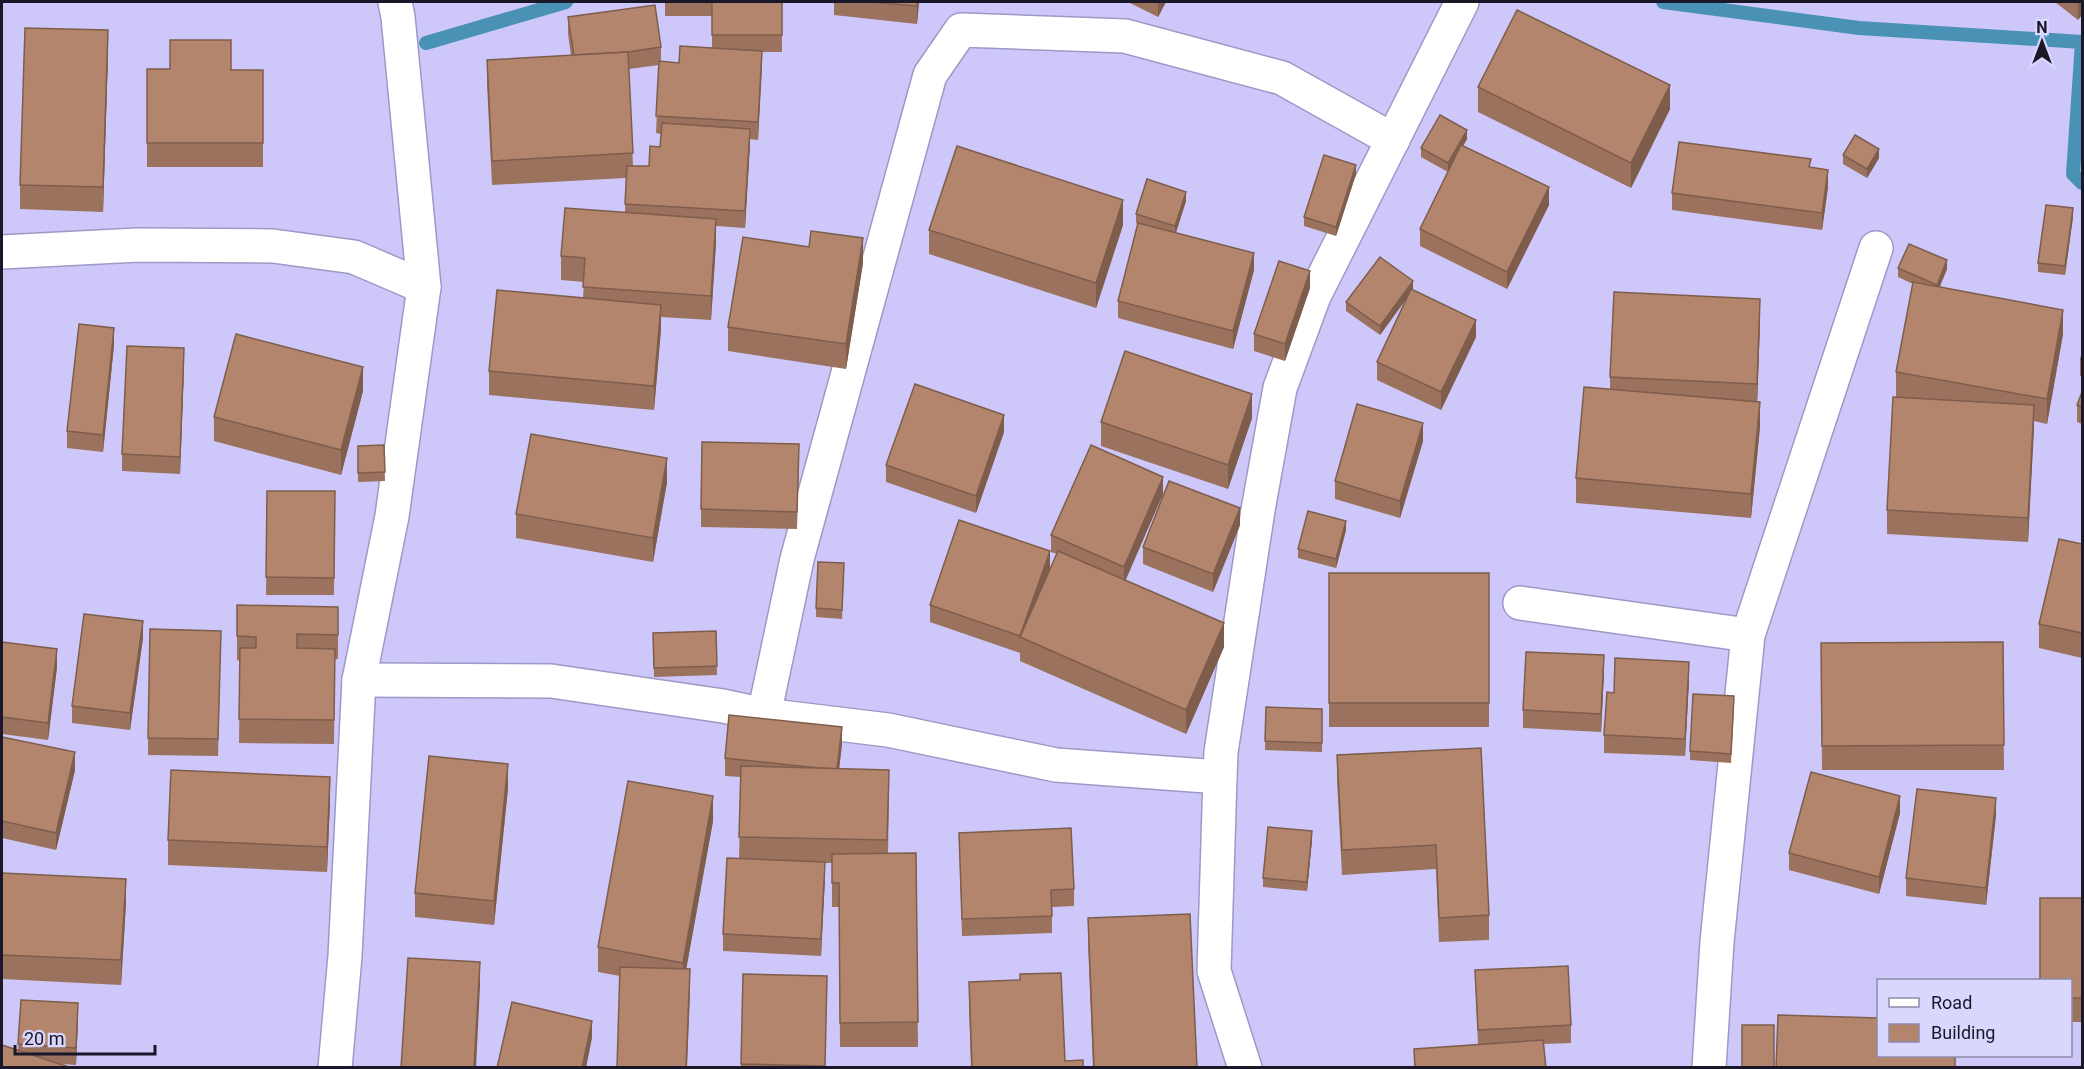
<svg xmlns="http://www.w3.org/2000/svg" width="2084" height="1069" viewBox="0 0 2084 1069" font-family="Roboto,sans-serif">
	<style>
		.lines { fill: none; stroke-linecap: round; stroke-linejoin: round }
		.stream { stroke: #4992b6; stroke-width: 14 }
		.minor-casing { stroke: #9d99c7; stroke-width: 36 }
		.minor { stroke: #fff; stroke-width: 33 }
		.wall { fill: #9b725e; fill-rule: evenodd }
		.shaded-wall { fill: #7e5d4c }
		.building { fill: #b4856d; stroke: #7e5d4c; stroke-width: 1.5 }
	</style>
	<rect width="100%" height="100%" fill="#cdc8f9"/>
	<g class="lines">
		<!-- stream -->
		<g class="stream">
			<path d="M1663,2l196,26 223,14 -9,132 9,9"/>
			<path d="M426,43l140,-41"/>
		</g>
		<defs>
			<g id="minor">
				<path d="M2,252l136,-7 135,1 81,11 70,30"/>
				<path d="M1520,603l228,32"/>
				<path d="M359,680l192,1 172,25 41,9 124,15 168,35 164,12"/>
				<path d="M764,715l33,-156 133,-484 31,-45 164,6 157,42 111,62"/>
				<path d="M335,1068l10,-112 14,-276 33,-164 32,-229 -26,-270 -3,-15"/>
				<path d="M1245,1068l-31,-97 6,-194 1,-25 37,-242 22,-122 34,-92 148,-294"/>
				<path d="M1709,1068l8,-126 31,-307 128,-387"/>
			</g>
		</defs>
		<!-- minor casing -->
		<use href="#minor" class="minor-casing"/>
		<!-- minor -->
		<use href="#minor" class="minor"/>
	</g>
	<!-- wall -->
	<g class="wall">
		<path d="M665,2h117v50h-20l-4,88 -8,-1 -5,89 -29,-2v17l-5,77 -50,-3v12l-7,81 -165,-15v-24l94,-73 1,-16 -23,-2v-24l64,-44 1,-34 -134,7 -5,-101v-24l84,-5 -3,-21v-17l93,30v14l18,2 33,-15v-32h-47zM659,65l-3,68 5,1 -1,13 -11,19h-16l-4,-97z"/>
		<path d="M834,2h85l-2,22 -83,-9z"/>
		<path d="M1128,2h38l-8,15z"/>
		<path d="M2055,2h27l-4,18z"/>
		<path d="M108,54l-5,158 -83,-3v-24z"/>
		<path d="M147,69l116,1v97h-116z"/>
		<path d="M1478,87l192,22 -39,79 -153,-76z"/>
		<path d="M1467,139l-4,7 86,59 -42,84 -87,-43v-17l28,-57 -27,-15v-9z"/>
		<path d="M1843,155l36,3 -12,20 -24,-14z"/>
		<path d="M1811,167l17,20 -6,43 -150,-20v-17z"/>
		<path d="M1356,174l-20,62 -32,-10v-9z"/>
		<path d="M1186,201l-10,32 78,37 -21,79 -115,-31v-17l20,-77 -2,-1v-9z"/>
		<path d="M2073,217l-8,58 -27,-3v-9z"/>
		<path d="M1123,225l-27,83 -167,-54v-24z"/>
		<path d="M863,263l-17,106 -118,-18v-24z"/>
		<path d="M1898,268l49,1 -8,18 124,47 -16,90 -13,-3 -6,121 -141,-8v-24l15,-113h-6v-25l17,-88 -15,-7z"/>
		<path d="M1310,288l-25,73 -31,-10v-17z"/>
		<path d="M1413,290l63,47 -35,73 -64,-30v-18l31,-66 -28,39 -34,-24v-9z"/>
		<path d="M1760,323l-3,79 3,25 -9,91 -175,-15v-25l34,-89v-12z"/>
		<path d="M114,345l-11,107 -36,-4v-17z"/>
		<path d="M2082,353v23h-2v-18z"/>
		<path d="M184,366l-4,108 -58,-3v-17z"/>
		<path d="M363,391l-22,84 -127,-34v-24z"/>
		<path d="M2082,392v32l-5,-2v-17z"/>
		<path d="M1252,418l-24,71 -127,-43v-24z"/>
		<path d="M1004,432l-28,81 -90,-31v-17z"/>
		<path d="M1423,441l-23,77 -65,-19v-18z"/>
		<path d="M384,445l1,36 -27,1v-36z"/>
		<path d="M799,462l-2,67 -96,-2v-18z"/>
		<path d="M667,482l-14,80 -137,-24v-24z"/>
		<path d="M267,491h68l-1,104h-68z"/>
		<path d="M1163,494l-38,86 99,67 -38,87 -166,-73v-8l-90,-31v-17l120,-37 -3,9 10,-23 -6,-2v-17z"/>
		<path d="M1240,525l-27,67 -70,-28v-17z"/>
		<path d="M1346,530l-10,38 -38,-10v-9z"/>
		<path d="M2082,544v114l-43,-10v-24z"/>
		<path d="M844,572l-2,47 -26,-2v-9z"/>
		<rect x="1329" y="573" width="160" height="154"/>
		<path d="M237,605l101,2v52h-3l-1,85 -95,-1 1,-82 -3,-1z"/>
		<path d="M221,631l-3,125 -70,-1v-17z"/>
		<path d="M716,631l1,44 -63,2 -1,-44z"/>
		<path d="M143,638l-13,92 -58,-7v-17z"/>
		<path d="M2,642l55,25 -9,73 -46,-6z"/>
		<path d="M2003,642l1,128h-182l-1,-127z"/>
		<path d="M1604,672l-3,60 -78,-4v-18z"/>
		<path d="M1689,679l-4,77 -81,-3v-18l10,-42z"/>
		<path d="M1734,705l-3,58 -41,-3v-9z"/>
		<path d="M1266,707l56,2v43l-57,-2z"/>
		<path d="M2,737l73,33 -19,80 -54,-12z"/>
		<path d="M842,744l-3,25 50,25 -1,59h28l2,194h-78l-1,-140h-7v-44h-7l-4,93 -98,-5v-17l16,-76 2,-81 -16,-1v-18z"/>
		<path d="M1481,748l8,167v25l-50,2 -3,-73 -94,6 -5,-95v-25z"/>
		<path d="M508,788l-14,137 -79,-8v-24z"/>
		<path d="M330,801l-3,71 -159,-7v-25z"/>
		<path d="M1900,813l-21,81 -90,-24v-17z"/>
		<path d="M1996,815l-10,90 -80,-9v-18z"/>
		<path d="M713,821l-27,148 4,24 -70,-17 -22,-4v-25z"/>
		<path d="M959,833l115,56v17l-22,1v26l-90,3z"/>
		<path d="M1312,840l-5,51 -44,-4v-9z"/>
		<path d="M2,873l124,30 -5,82 -119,-6z"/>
		<path d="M2082,898v124h-12v-41z"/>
		<path d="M1088,918l109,150h-104l-5,-126z"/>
		<path d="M1475,970l96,55v18l-27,1 2,24h-132v-19l64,-4z"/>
		<path d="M743,974l84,2 -2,92h-84z"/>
		<path d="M969,982l96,79 18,7h-112l-2,-62z"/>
		<path d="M21,1000l57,20 -2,45 -14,-1 -44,-14z"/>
	</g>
	<!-- shaded-wall -->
	<g class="shaded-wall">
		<path d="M917,2h2l-2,22z"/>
		<path d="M1158,2h8l-8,15z"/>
		<path d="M2079,2h3v13l-4,5v-17z"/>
		<path d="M108,30v24l-5,158v-25z"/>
		<path d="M762,51v17l-4,72v-18z"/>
		<path d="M1670,85v24l-39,79v-25z"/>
		<path d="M750,129v17l-5,82v-17z"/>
		<path d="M1467,130v9l-19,33v-9z"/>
		<path d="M1879,149v9l-12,20v-9z"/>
		<path d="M1356,165v9l-20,62v-9z"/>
		<path d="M1828,170v17l-6,43v-17z"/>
		<path d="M1549,187v18l-42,84v-17z"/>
		<path d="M1186,192v9l-11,34v-9z"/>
		<path d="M1123,200v25l-27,83v-25z"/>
		<path d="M2073,208v9l-8,58v-9z"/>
		<path d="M716,219v24l-5,77v-24z"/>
		<path d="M863,238v25l-17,106v-25z"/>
		<path d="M1254,253v17l-21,79v-18z"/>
		<path d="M1947,260v9l-10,25v-9z"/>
		<path d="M1310,271v17l-25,73v-17z"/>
		<path d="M1413,281v9l-33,45v-9z"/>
		<path d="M1760,299v24l-3,85v-24z"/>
		<path d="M661,305v24l-7,81v-24z"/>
		<path d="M2063,310v24l-16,90v-25z"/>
		<path d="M1476,320v17l-35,73v-18z"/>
		<path d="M114,328v17l-11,107v-17z"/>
		<path d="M184,348v18l-4,108v-17z"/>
		<path d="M363,367v24l-22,84v-25z"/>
		<path d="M1252,394v24l-24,71v-24z"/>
		<path d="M1760,402v25l-9,91v-24z"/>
		<path d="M2034,405v24l-6,113v-24z"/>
		<path d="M1004,415v17l-28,81v-17z"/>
		<path d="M1423,423v18l-23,77v-17z"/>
		<path d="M667,458v24l-14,80v-24z"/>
		<path d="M1163,477v17l-39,90v-17z"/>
		<path d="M1240,508v17l-27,67v-18z"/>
		<path d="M1346,521v9l-10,38v-9z"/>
		<path d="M1050,551v17l-25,71 -5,-2v16v-17z"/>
		<path d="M143,621v17l-13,92v-17z"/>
		<path d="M1224,623v24l-38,87v-24z"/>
		<path d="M57,649v18l-9,73v-17z"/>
		<path d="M1604,655v17l-3,60v-18z"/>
		<path d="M1689,662v17l-4,77v-17z"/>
		<path d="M842,727v17l-5,43v-17z"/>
		<path d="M75,752v18l-19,80v-17z"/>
		<path d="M508,764v24l-14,137v-24z"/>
		<path d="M330,777v24l-3,71v-25z"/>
		<path d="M713,796v25l-30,166v-24z"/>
		<path d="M1900,796v17l-21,81v-17z"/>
		<path d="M1996,798v17l-10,90v-17z"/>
		<path d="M1312,831v9l-5,51v-9z"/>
		<path d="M825,862v17l-4,77v-17z"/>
		<path d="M126,879v24l-5,82v-25z"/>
		<path d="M480,962v24l-4,82h-2z"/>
		<path d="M690,969v24l-3,75h-1z"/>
		<path d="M78,1003v17l-2,45v-17z"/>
		<path d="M592,1021v17l-6,30h-4z"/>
	</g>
	<!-- building -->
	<g class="building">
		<rect x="712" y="2" width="70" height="33"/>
		<path d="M871,2h46v4z"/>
		<path d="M655,5l6,42 -33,5 -54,3 -6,-38z"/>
		<path d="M1517,10l153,75 -39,78 -153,-76z"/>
		<path d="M25,28l83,2 -5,157 -83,-2z"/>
		<path d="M170,40h61v30h32v73h-116v-74h23z"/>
		<path d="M680,46l82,5 -4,71 -102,-6 3,-55 20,2z"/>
		<path d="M628,52l5,101 -141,8 -5,-101z"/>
		<path d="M1440,115l27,15 -19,33 -27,-15z"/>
		<path d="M662,123l88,6 -5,82 -120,-7 2,-38h22l1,-20 10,1z"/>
		<path d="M1855,135l24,14 -12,20 -24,-14z"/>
		<path d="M1679,142l132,17 -2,8 19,3 -6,43 -150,-20z"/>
		<path d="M1461,145l88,42 -42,85 -87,-43z"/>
		<path d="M957,146l166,54 -27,83 -167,-53z"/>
		<path d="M1324,155l32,10 -20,62 -32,-10z"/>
		<path d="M1147,179l39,13 -11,34 -39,-12z"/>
		<path d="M2046,205l27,3 -8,58 -27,-3z"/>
		<path d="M565,208l151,11 -5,77 -128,-9 2,-29 -24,-2z"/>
		<path d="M1138,223l116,30 -21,78 -115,-30z"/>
		<path d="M811,231l52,7 -17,106 -118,-17 15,-90 66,10z"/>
		<path d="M1909,244l38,16 -10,25 -39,-17z"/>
		<path d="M1380,257l33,24 -33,45 -34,-24z"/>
		<path d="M1279,261l31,10 -25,73 -31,-10z"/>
		<path d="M1913,282l150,28 -16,89 -151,-27z"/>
		<path d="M1411,289l65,31 -35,72 -64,-30z"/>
		<path d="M497,290l164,15 -7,81 -165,-15z"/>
		<path d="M1614,292l146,7 -3,85 -147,-7z"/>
		<path d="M79,324l35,4 -11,107 -36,-4z"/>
		<path d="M236,334l127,33 -22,83 -127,-33z"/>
		<path d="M127,346l57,2 -4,109 -58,-3z"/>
		<path d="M1125,351l127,43 -24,71 -127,-43z"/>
		<path d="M915,384l89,31 -28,81 -90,-31z"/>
		<path d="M1584,387l176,15 -9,92 -175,-16z"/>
		<path d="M2082,392v15l-5,-2z"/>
		<path d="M1893,397l141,8 -6,113 -141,-8z"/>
		<path d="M1357,404l66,19 -23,78 -65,-20z"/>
		<path d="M531,434l136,24 -14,80 -137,-24z"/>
		<path d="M702,442l97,2 -2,68 -96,-3z"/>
		<path d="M384,445l1,27 -27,1v-27z"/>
		<path d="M1091,445l72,32 -39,90 -73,-32z"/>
		<path d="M1169,481l71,27 -27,66 -70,-27z"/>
		<path d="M267,491h68l-1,87 -68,-1z"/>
		<path d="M1308,511l38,10 -10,38 -38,-10z"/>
		<path d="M959,520l91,31 -30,85 -90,-31z"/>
		<path d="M2059,539l23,5v89l-43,-9z"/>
		<path d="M1058,551l166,72 -38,87 -166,-73z"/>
		<path d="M818,562l26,1 -2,47 -26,-2z"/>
		<rect x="1329" y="573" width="160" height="130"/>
		<path d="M237,605l101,2v28l-41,-1v14l38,1 -1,71 -95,-1 1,-71h16v-11l-19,-1z"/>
		<path d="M84,614l59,7 -13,92 -58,-7z"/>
		<path d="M150,629l71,2 -3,108 -70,-1z"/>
		<path d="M716,631l1,35 -63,2 -1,-35z"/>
		<path d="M2,642l55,7 -9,74 -46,-6z"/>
		<path d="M2003,642l1,103 -182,1 -1,-103z"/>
		<path d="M1526,652l78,3 -3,59 -78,-4z"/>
		<path d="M1615,658l74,4 -4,77 -81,-4 3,-43 7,1z"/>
		<path d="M1693,694l41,2 -3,58 -41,-3z"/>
		<path d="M1266,707l56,2v34l-57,-2z"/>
		<path d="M729,715l113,12 -5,42 -18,-1 -94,-10z"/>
		<path d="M2,737l73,15 -19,81 -54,-12z"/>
		<path d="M1481,748l8,167 -50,3 -3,-73 -94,5 -5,-95z"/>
		<path d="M429,756l79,8 -14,137 -79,-8z"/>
		<path d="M741,766l148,4 -2,70 -148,-3z"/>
		<path d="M171,770l159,7 -3,70 -159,-7z"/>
		<path d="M1811,772l89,24 -21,81 -90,-24z"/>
		<path d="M628,781l85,15 -30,167 -85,-16z"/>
		<path d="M1917,789l79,9 -10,90 -80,-10z"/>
		<path d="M1268,827l44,4 -5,51 -44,-4z"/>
		<path d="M1071,828l3,61 -23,1 1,26 -90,3 -3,-86z"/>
		<path d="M916,853l2,169 -78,1 -1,-140h-7v-29z"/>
		<path d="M727,858l98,4 -4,77 -98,-5z"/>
		<path d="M2,873l124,6 -5,81 -119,-5z"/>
		<path d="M2040,898h42v100h-12v-17h-30z"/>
		<path d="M1190,914l7,154h-103l-6,-150z"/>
		<path d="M408,958l72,4 -6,106h-73z"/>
		<path d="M1568,966l3,59 -93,5 -3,-60z"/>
		<path d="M620,967l70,2 -4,99h-69z"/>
		<path d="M1061,973l4,88 18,-1v8h-111l-3,-86 51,-2v-6z"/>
		<path d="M743,974l84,2 -2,90 -84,-2z"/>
		<path d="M21,1000l57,3 -2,45 -58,-4z"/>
		<path d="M512,1002l80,19 -10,47h-85z"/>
		<path d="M1778,1015l100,3v38h77v12h-179z"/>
		<rect x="1742" y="1025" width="32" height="43"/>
		<path d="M1543,1040l3,28h-131l-1,-19z"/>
		<path d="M2,1045l70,23h-70z"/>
	</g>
	<!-- border -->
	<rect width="2084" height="1069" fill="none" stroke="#191728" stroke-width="6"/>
	<!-- legend -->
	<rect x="1877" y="979" width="195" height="78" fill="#dad7fe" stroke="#8d8aa8" stroke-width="1.5"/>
	<rect x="1889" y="998" width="30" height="9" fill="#ffffff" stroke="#8d8aa8" stroke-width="1.5"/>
	<text x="1931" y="1009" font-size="18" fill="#191728">Road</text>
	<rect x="1889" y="1024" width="30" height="18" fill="#b4856d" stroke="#8d8aa8" stroke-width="1.5"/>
	<text x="1931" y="1039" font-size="18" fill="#191728">Building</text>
	<!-- north arrow -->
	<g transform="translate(2042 42)" stroke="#dad7fe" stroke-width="4.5" paint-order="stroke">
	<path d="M0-4.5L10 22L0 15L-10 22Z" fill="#191728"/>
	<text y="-9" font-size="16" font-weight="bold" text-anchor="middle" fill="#191728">N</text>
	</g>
	<!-- scale -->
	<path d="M15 1045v9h140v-9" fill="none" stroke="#191728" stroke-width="3"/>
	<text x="24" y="1045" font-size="18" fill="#191728" stroke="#dad7fe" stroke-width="4.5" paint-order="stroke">20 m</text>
</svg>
